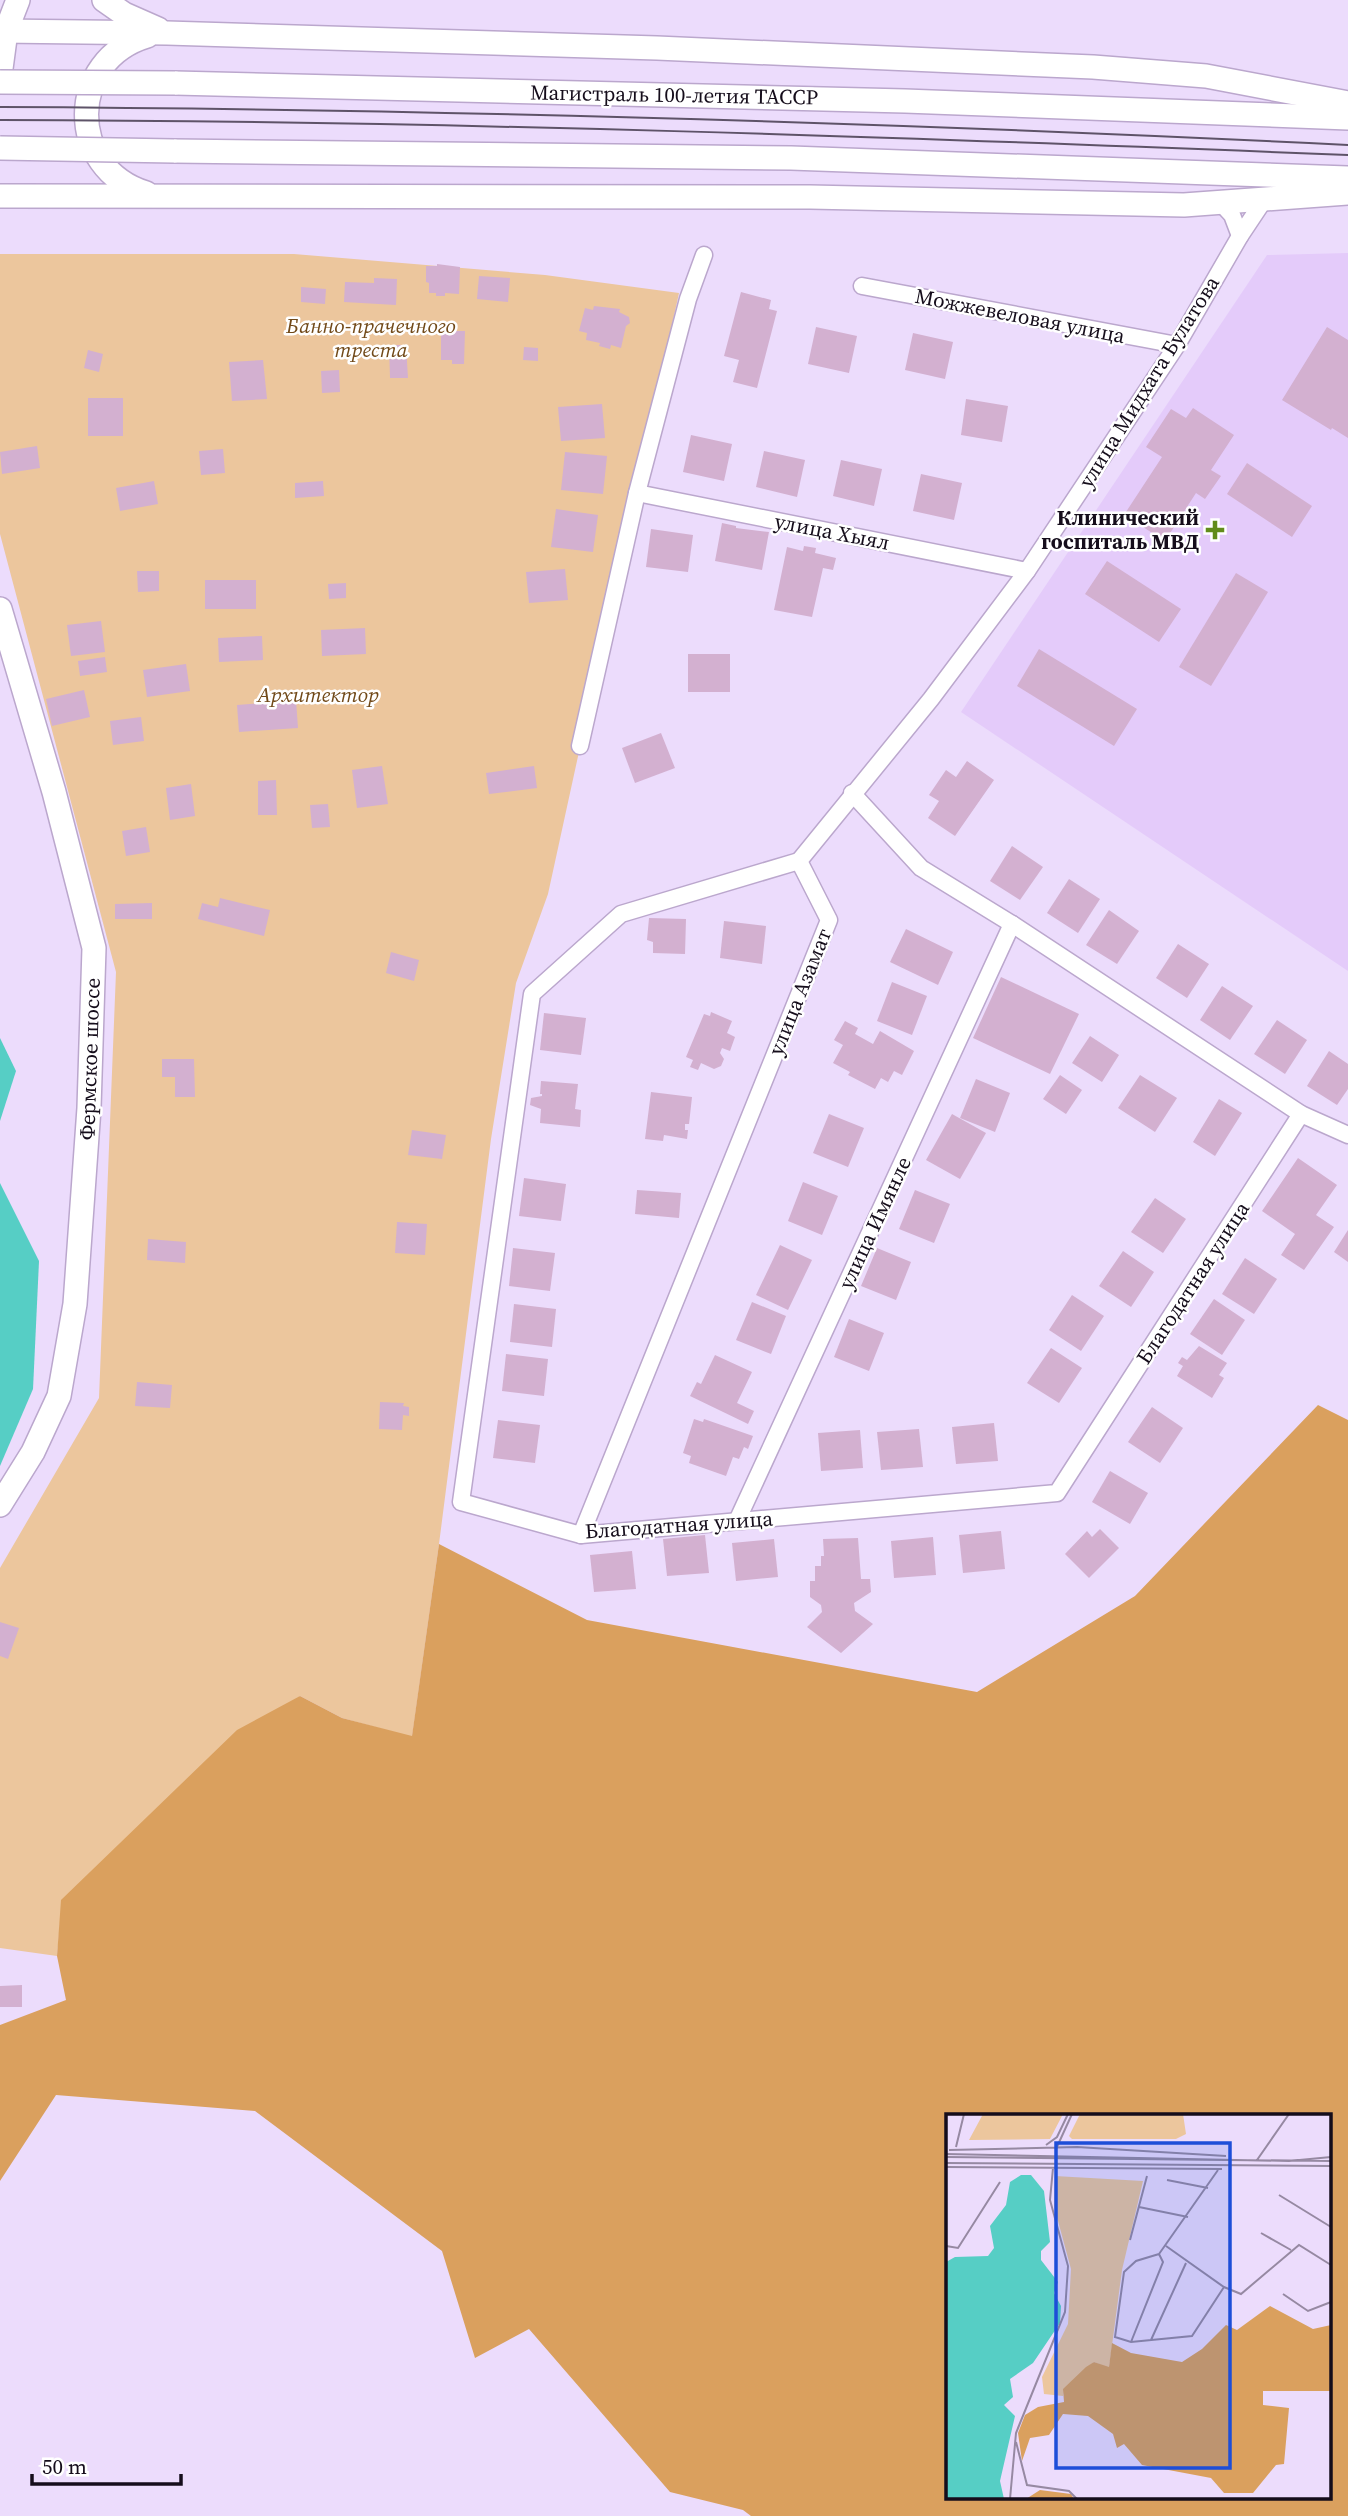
<svg xmlns="http://www.w3.org/2000/svg" width="1348" height="2516" viewBox="0 0 1348 2516" font-family="'Source Serif 4',serif">
	<style>
		.built { fill: #e4cbfa }
		.green { fill: #ecc69d }
		.forest { fill: #daa05e; fill-rule: evenodd }
		.water { fill: #56cec5 }
		.building { fill: #d3b0d0 }
		.lines { fill: none; stroke-linecap: round; stroke-linejoin: round }
		.street-casing { stroke: #bba7cd; stroke-width: 19 }
		.secondary-casing { stroke: #bba7cd; stroke-width: 26 }
		.street { stroke: #fff; stroke-width: 16 }
		.secondary { stroke: #fff; stroke-width: 23 }
		.tram { stroke: #5e5368; stroke-width: 2 }
		.secondary-bridge-casing { stroke: #bba7cd; stroke-width: 26; stroke-linecap: butt }
		.secondary-bridge { stroke: #fff; stroke-width: 23 }
		.poi-dot { fill: #628c1a; stroke: #fff; stroke-width: 2.5 }
		.labels { text-anchor: middle; stroke-width: 5; stroke-linejoin: round; paint-order: stroke }
		.street-label { font-size: 21px; fill: #150d1b; stroke: #fff }
		.park-label { font-size: 21px; font-style: italic; fill: #714918; stroke: #fff }
		.poi-label { font-size: 21px; font-weight: bold; fill: #150d1b; stroke: #fff; text-anchor: end }
		.inset-road { fill: none; stroke: #9689a2; stroke-width: 2 }
		.view { fill: #1d4ed8; fill-opacity: 0.15; stroke: #1d4ed8; stroke-width: 3.5 }
		.inset-edge { fill: none; stroke: #150d1b; stroke-width: 3.5 }
	</style>
	<rect width="100%" height="100%" fill="#ecdcfc"/>
	<!-- built -->
	<path class="built" d="M1348,253v718l-387,-259 306,-457z"/>
	<!-- green -->
	<path class="green" d="M0,254h294l251,21 134,18 -131,601 -32,89 -25,156 -52,405 -27,193 -70,-19 -42,-22 -238,204 -5,56 -57,-8v-380l99,-170 17,-426 -116,-438z"/>
	<!-- forest -->
	<path class="forest" d="M1318,1405l30,15v1096h-597l-8,-6 -73,-18 -141,-163 -54,29 -33,-107 -187,-140 -199,-16 -56,86v-156l66,-25 -9,-44 4,-56 176,-170 63,-34 42,22 70,18 27,-192 148,76 390,72 158,-96zM947,2115h382v382h-382z"/>
	<!-- water -->
	<g class="water">
		<path d="M0,1038l16,33 -16,50z"/>
		<path d="M0,1183l39,78 -6,128 -33,77z"/>
	</g>
	<!-- building -->
	<g class="building">
		<path d="M437,264l23,3 -1,27 -14,-1v3h-9v-3h-7v-10l-3,-1v-16h11z"/>
		<path d="M479,276l31,2 -2,24 -31,-3z"/>
		<path d="M374,278l23,1 -1,26 -52,-3 1,-20 29,1z"/>
		<path d="M301,287l25,2 -1,15 -24,-2z"/>
		<path d="M741,292l30,8 -2,9 8,2 -20,77 -24,-6 6,-22 -15,-4z"/>
		<path d="M594,306l26,3 -1,3 10,5 1,6 -4,3 -5,22 -10,-3 -1,4 -11,-3 1,-3 -14,-3 1,-7 -8,-2 6,-23 8,2z"/>
		<path d="M816,327l41,9 -8,37 -41,-9z"/>
		<path d="M1327,327l21,13v98l-16,-10 -1,2 -49,-30z"/>
		<path d="M441,331h24l-1,33h-12v-4h-11z"/>
		<path d="M913,333l40,9 -8,37 -40,-9z"/>
		<path d="M389,345h17l2,33h-18z"/>
		<path d="M524,347l14,1v13l-15,-1z"/>
		<path d="M88,350l15,4 -4,18 -15,-4z"/>
		<path d="M263,360l4,39 -35,2 -3,-39z"/>
		<path d="M339,370l1,22 -18,1 -1,-22z"/>
		<rect x="88" y="398" width="35" height="38"/>
		<path d="M966,399l42,7 -6,36 -41,-7z"/>
		<path d="M602,404l3,34 -44,3 -3,-34z"/>
		<path d="M1193,408l41,27 -23,35 10,6 -16,23 -9,-6 -31,48 -41,-26 38,-58 -16,-10 25,-38 15,9z"/>
		<path d="M691,435l41,9 -8,37 -41,-9z"/>
		<path d="M37,446l3,22 -38,6 -2,-22z"/>
		<path d="M223,449l2,24 -24,2 -2,-24z"/>
		<path d="M764,451l41,9 -8,37 -41,-10z"/>
		<path d="M565,452l42,4 -4,38 -42,-4z"/>
		<path d="M841,460l41,9 -8,37 -41,-10z"/>
		<path d="M1247,463l65,43 -20,31 -65,-43z"/>
		<path d="M921,474l41,9 -8,37 -41,-9z"/>
		<path d="M154,481l4,23 -38,7 -4,-23z"/>
		<path d="M323,481l1,15 -29,2v-15z"/>
		<path d="M556,509l42,6 -5,37 -42,-5z"/>
		<path d="M722,523l14,3v2l33,4 -7,38 -47,-9z"/>
		<path d="M651,529l42,6 -5,37 -42,-5z"/>
		<path d="M804,546l12,2 -1,5 21,5 -3,12 -10,-2 -11,49 -38,-7 13,-63 16,4z"/>
		<path d="M1107,561l74,48 -22,33 -74,-48z"/>
		<path d="M565,569l3,31 -39,3 -3,-31z"/>
		<path d="M137,571h22v20l-21,1z"/>
		<path d="M1236,573l32,19 -57,94 -32,-19z"/>
		<rect x="205" y="580" width="51" height="29"/>
		<path d="M346,583v15l-17,1 -1,-15z"/>
		<path d="M101,621l4,31 -34,4 -4,-31z"/>
		<path d="M365,628l1,26 -44,2 -1,-26z"/>
		<path d="M262,636l1,24 -44,2 -1,-24z"/>
		<path d="M1039,649l98,60 -23,37 -97,-60z"/>
		<rect x="688" y="654" width="42" height="38"/>
		<path d="M105,657l2,15 -27,4 -2,-15z"/>
		<path d="M186,664l4,27 -43,6 -4,-27z"/>
		<path d="M84,690l6,27 -38,9 -6,-27z"/>
		<path d="M296,700l2,28 -59,4 -2,-27z"/>
		<path d="M141,717l3,24 -31,4 -3,-24z"/>
		<path d="M661,733l14,35 -40,15 -13,-35z"/>
		<path d="M967,761l27,19 -39,56 -27,-18 11,-17 -10,-6 17,-25 10,7z"/>
		<path d="M382,766l6,38 -31,4 -5,-38z"/>
		<path d="M534,766l3,22 -48,6 -3,-21z"/>
		<path d="M276,780l1,35h-19v-34z"/>
		<path d="M191,784l4,32 -25,4 -4,-32z"/>
		<path d="M328,804l2,23 -18,1 -2,-23z"/>
		<path d="M146,827l4,25 -24,4 -4,-25z"/>
		<path d="M1012,846l31,21 -23,33 -30,-19z"/>
		<path d="M1069,879l31,20 -22,34 -31,-20z"/>
		<path d="M220,898l50,12 -6,26 -66,-17 4,-16 16,4z"/>
		<path d="M152,903v16h-37v-15z"/>
		<path d="M1109,910l30,21 -22,33 -31,-19z"/>
		<path d="M649,918l37,1 -1,35 -32,-1v-11l-6,-2z"/>
		<path d="M724,921l42,5 -4,38 -42,-6z"/>
		<path d="M906,929l47,23 -15,33 -48,-23z"/>
		<path d="M1178,944l31,20 -22,34 -31,-20z"/>
		<path d="M391,952l28,8 -5,21 -28,-8z"/>
		<path d="M1001,977l78,37 -29,60 -77,-36z"/>
		<path d="M892,982l35,14 -15,39 -35,-14z"/>
		<path d="M1222,986l31,20 -23,34 -30,-20z"/>
		<path d="M711,1012l21,9 -5,12 8,4 -5,14 -8,-3 -2,5 4,6 -3,7 -7,3 -13,-6 -3,7 -8,-3 3,-7 -7,-3 18,-43 6,2z"/>
		<path d="M544,1013l42,5 -5,37 -41,-5z"/>
		<path d="M1277,1020l30,20 -22,34 -31,-20z"/>
		<path d="M845,1021l13,7 -3,6 18,10 7,-13 34,20 -12,24 -8,-4 -6,11 -7,-4 -6,11 -27,-14 2,-3 -17,-9 10,-18 -9,-5z"/>
		<path d="M1090,1036l29,19 -17,27 -30,-19z"/>
		<path d="M1329,1051l19,13v25l-11,16 -30,-19z"/>
		<path d="M162,1059h32l1,38h-20v-20h-13z"/>
		<path d="M1060,1075l22,15 -16,24 -23,-15z"/>
		<path d="M1140,1075l37,23 -22,34 -37,-24z"/>
		<path d="M976,1079l34,14 -15,39 -35,-14z"/>
		<path d="M541,1081l37,3 -3,25 6,1 -1,17 -40,-4 1,-14 -11,-4 1,-7 11,-2v-2h-2z"/>
		<path d="M651,1092l41,5 -3,27h-4v6h3l-1,9 -23,-4 -1,6 -18,-2z"/>
		<path d="M1219,1099l23,14 -27,43 -22,-14z"/>
		<path d="M829,1114l35,14 -16,39 -35,-14z"/>
		<path d="M952,1114l34,19 -26,46 -34,-19z"/>
		<path d="M412,1130l34,5 -4,24 -34,-4z"/>
		<path d="M1298,1158l39,27 -21,30 18,12 -30,43 -23,-15 14,-21 -33,-23z"/>
		<path d="M524,1178l42,6 -5,37 -42,-5z"/>
		<path d="M803,1182l35,14 -16,39 -34,-14z"/>
		<path d="M637,1190l44,3 -2,25 -44,-4z"/>
		<path d="M915,1190l35,14 -16,39 -35,-14z"/>
		<path d="M1155,1198l31,21 -23,34 -32,-21z"/>
		<path d="M397,1222l30,2 -2,31 -30,-2z"/>
		<path d="M1348,1230v32l-14,-10z"/>
		<path d="M148,1239l38,3 -1,21 -38,-3z"/>
		<path d="M780,1245l32,15 -24,50 -32,-15z"/>
		<path d="M513,1248l42,5 -5,38 -41,-5z"/>
		<path d="M877,1248l34,14 -15,38 -35,-14z"/>
		<path d="M1123,1251l31,21 -23,35 -32,-21z"/>
		<path d="M1245,1258l32,21 -23,35 -32,-20z"/>
		<path d="M1072,1295l32,21 -23,35 -32,-21z"/>
		<path d="M1214,1299l31,21 -23,35 -32,-21z"/>
		<path d="M752,1302l34,14 -15,38 -35,-14z"/>
		<path d="M514,1304l42,5 -4,38 -42,-5z"/>
		<path d="M849,1319l35,14 -15,38 -35,-14z"/>
		<path d="M1199,1346l28,17 -8,12 5,3 -12,20 -35,-22 6,-10 -5,-3 4,-6 5,3z"/>
		<path d="M1051,1348l31,20 -23,35 -32,-20z"/>
		<path d="M506,1354l42,5 -4,37 -42,-5z"/>
		<path d="M715,1355l37,17 -15,31 17,8 -6,13 -58,-28 7,-14 4,2z"/>
		<path d="M137,1382l35,3 -2,23 -35,-2z"/>
		<path d="M380,1402l24,1 -1,3 6,1v9l-6,-1 -1,15 -23,-1z"/>
		<path d="M1152,1407l31,21 -23,35 -32,-21z"/>
		<path d="M694,1419l9,3 1,-3 49,17 -5,13 -4,-2 -5,12 -6,-2 -7,19 -37,-13 2,-7 -8,-3z"/>
		<path d="M498,1420l42,5 -5,38 -42,-5z"/>
		<path d="M994,1423l4,38 -42,3 -4,-37z"/>
		<path d="M919,1429l4,38 -42,3 -4,-38z"/>
		<path d="M860,1430l3,38 -42,3 -3,-38z"/>
		<path d="M1110,1471l38,22 -18,31 -38,-22z"/>
		<path d="M1100,1529l19,19 -30,30 -24,-24 22,-23 5,6z"/>
		<path d="M1001,1531l4,38 -42,4 -4,-38z"/>
		<path d="M705,1535l4,38 -42,3 -4,-37z"/>
		<path d="M933,1537l3,38 -42,3 -3,-37z"/>
		<path d="M858,1538l3,41h9l1,13 -17,11 1,8 18,13 -32,29 -34,-26 15,-15 -1,-7 -11,-8v-16h5v-15h6v-10h3l-1,-17z"/>
		<path d="M774,1539l4,38 -42,4 -4,-38z"/>
		<path d="M632,1551l4,38 -42,3 -4,-37z"/>
		<path d="M0,1622l19,6 -11,31 -8,-3z"/>
		<path d="M22,1985v22h-22v-21z"/>
	</g>
	<g class="lines">
		<defs>
			<g id="street">
				<path d="M1221,203l11,12 8,21"/>
				<path d="M862,286l315,59"/>
				<path d="M637,493l390,78"/>
				<path d="M580,746l57,-253 51,-194 16,-44"/>
				<path d="M852,793l69,75 91,56 289,190 47,21"/>
				<path d="M799,861l-178,53 -89,80 -71,508 120,33 476,-42 244,-379"/>
				<path d="M737,1521l275,-597"/>
				<path d="M581,1535l248,-615 -30,-59 132,-162 96,-128 150,-226 63,-109 24,-36"/>
			</g>
			<g id="secondary">
				<path d="M104,0l20,14 34,15"/>
				<path d="M0,31l167,2 490,15 436,19 113,9 142,27"/>
				<path d="M0,76l6,-45 12,-31"/>
				<path d="M175,83l730,18 443,17"/>
				<path d="M174,151l617,7 557,20"/>
				<path d="M146,193c-80,-25 -79,-133 1,-157"/>
				<path d="M0,196l810,1 374,8 164,-12"/>
				<path d="M0,609l54,183 40,156 -5,160 -14,196 -16,92 -26,56 -33,53"/>
			</g>
		</defs>
		<!-- street casing -->
		<use href="#street" class="street-casing"/>
		<!-- secondary casing -->
		<use href="#secondary" class="secondary-casing"/>
		<!-- street -->
		<use href="#street" class="street"/>
		<!-- secondary -->
		<use href="#secondary" class="secondary"/>
		<!-- tram -->
		<g class="tram">
			<path d="M0,107c449,2 899,16 1348,38"/>
			<path d="M0,120c450,1 899,17 1348,35"/>
		</g>
		<defs>
			<g id="secondary-bridge">
				<path d="M0,82l175,1"/>
				<path d="M0,148l174,3"/>
			</g>
		</defs>
		<!-- secondary-bridge casing -->
		<use href="#secondary-bridge" class="secondary-bridge-casing"/>
		<!-- secondary-bridge -->
		<use href="#secondary-bridge" class="secondary-bridge"/>
	</g>
	<!-- markers -->
	<path class="poi-dot" d="M1211.5 519.5h7v7h7v7h-7v7h-7v-7h-7v-7h7z"/>
	<g class="labels">
		<!-- street labels -->
		<g class="street-label">
			<text transform="translate(674 95) rotate(1)" y="7">Магистраль 100-летия ТАССР</text>
			<text transform="translate(1020 316) rotate(11)" y="7">Можжевеловая улица</text>
			<text transform="translate(1149 382) rotate(-58)" y="7">улица Мидхата Булатова</text>
			<text transform="translate(832 532) rotate(11)" y="7">улица Хыял</text>
			<text transform="translate(800 992) rotate(-68)" y="7">улица Азамат</text>
			<text transform="translate(90 1059) rotate(-88)" y="7">Фермское шоссе</text>
			<text transform="translate(875 1223) rotate(-65)" y="7">улица Имянле</text>
			<text transform="translate(1193 1283) rotate(-57)" y="7">Благодатная улица</text>
			<text transform="translate(679 1525) rotate(-4)" y="7">Благодатная улица</text>
		</g>
		<!-- park labels -->
		<g class="park-label">
			<text x="371" y="333">Банно-прачечного<tspan x="371" dy="24">треста</tspan></text>
			<text x="318" y="702">Архитектор</text>
		</g>
		<!-- poi labels -->
		<g class="poi-label">
			<text x="1199" y="525">Клинический<tspan x="1199" dy="24">госпиталь МВД</tspan></text>
		</g>
	</g>
	<!-- overview -->
	<g transform="translate(946 2114)">
		<rect width="385" height="385" fill="#ecdcfc"/>
		<path d="M37,0h80l-13,25 -81,1zM134,0h103l3,20 -10,5h-104l-3,-3zM109,62l88,5 -21,89 -13,98 -15,-6 -30,27 -1,7 -19,-2 -2,-17 26,-53 3,-55 -17,-63z" fill="#ecc69d"/>
		<path d="M324,192l43,23 18,-4v66h-68v14l26,3 -5,56 -8,1 -23,28h-29l-13,-15 -69,-13 -18,-21 -7,4 -4,-14 -25,-18 -25,-2 -14,21 -19,3 -8,23 -4,-28 7,-18 13,-8 26,-5 -1,-13 23,-22 8,-5 15,5 3,-24 19,10 51,9 20,-13 24,-24 11,5zM94,376l31,4 3,5h-48z" fill="#daa05e"/>
		<path d="M75,61h10l13,16 6,51 -9,9v9l17,22 -4,11 7,13 -1,17 -27,40 -23,16 3,18 -9,8 11,11 -15,65 4,18h-58v-237l9,-5 33,-1 6,-8 -4,-22 16,-21 4,-23z" fill="#56cec5"/>
		<path class="inset-road" d="M100,31l11,-8 11,-23M10,33l8,-33M110,35l16,-35M3,36l128,-3 149,9M0,40l343,7 42,-4M0,43l385,4M311,46l32,-46M0,49l385,3M0,53l276,2M221,66l41,8M333,81l52,32M193,93l49,10M315,119l30,17M184,126l17,-64M0,132l12,2 42,-66M220,132l58,41 17,7 58,-49 32,20M213,140l-23,7 -12,11 -9,65 16,5 61,-6 32,-49M337,180l25,17 23,-9M205,226l35,-77M185,228l32,-80 -4,-8 59,-84M70,328l11,43 42,6 8,8M64,385l6,-66 49,-121 3,-46 -18,-66 3,-32"/>
		<path class="view" d="M110,29h174v325h-174z"/>
		<rect width="385" height="385" class="inset-edge"/>
	</g>
	<!-- scale -->
	<path d="M32 2474v10h149v-10" fill="none" stroke="#150d1b" stroke-width="3.5"/>
	<text x="42" y="2474" font-size="21" fill="#150d1b" stroke="#ffffff" stroke-width="5" paint-order="stroke">50 m</text>
</svg>
